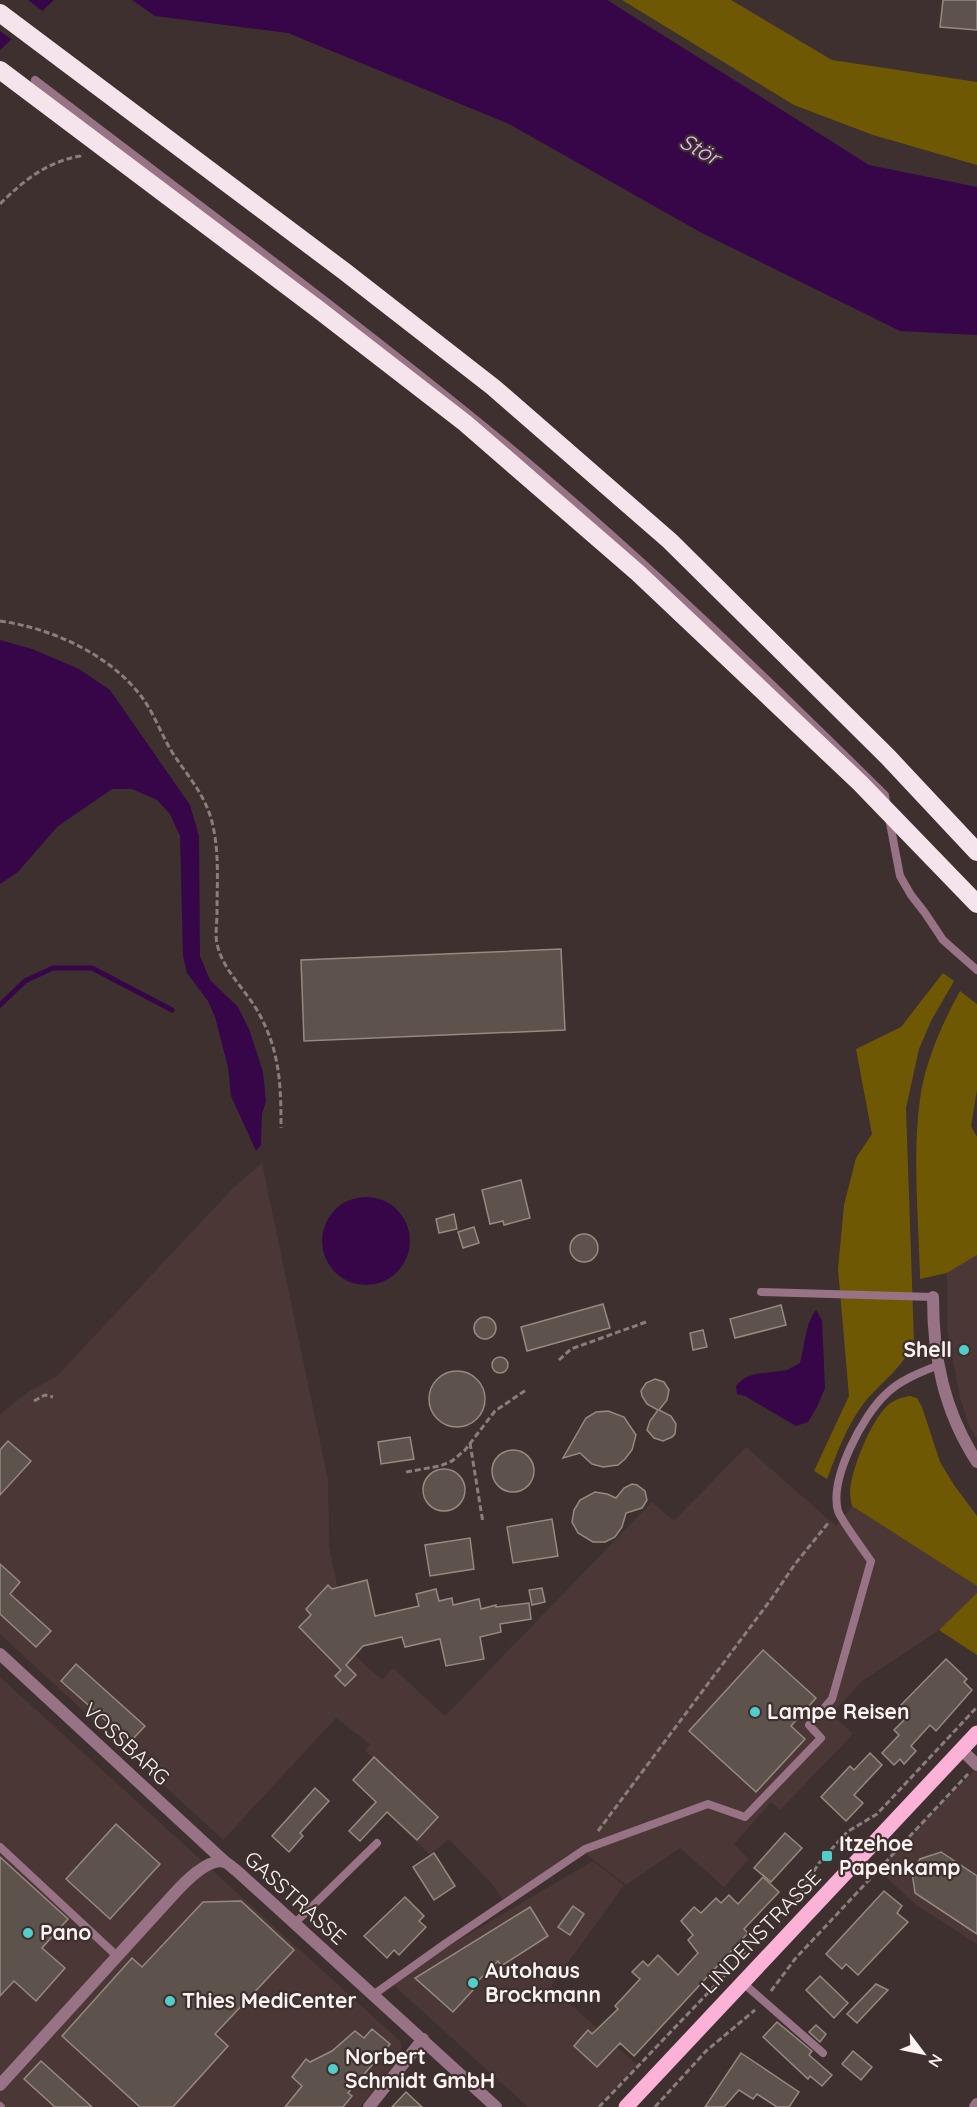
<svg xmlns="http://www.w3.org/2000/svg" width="977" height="2107" viewBox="0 0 977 2107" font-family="Quicksand,sans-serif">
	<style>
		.built { fill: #4b3736 }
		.green { fill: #6f5804 }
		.water { fill: #370648 }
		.pier { fill: #3d302f }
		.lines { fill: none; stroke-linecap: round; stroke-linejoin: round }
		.stream { stroke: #370648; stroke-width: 5 }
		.building { fill: #5e534c; stroke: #958981; stroke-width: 1.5 }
		.path { stroke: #897d7d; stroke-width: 3; stroke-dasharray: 6 3; stroke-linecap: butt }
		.service { stroke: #987385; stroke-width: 8 }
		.minor { stroke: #987385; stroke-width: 12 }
		.tertiary { stroke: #987385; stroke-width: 12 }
		.primary { stroke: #fcb2d6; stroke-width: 15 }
		.motorway { stroke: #f6e4ec; stroke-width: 18 }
		.motorway-bridge { stroke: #f6e4ec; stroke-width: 18 }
		.poi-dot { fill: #53cdc9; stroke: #3d302f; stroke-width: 2 }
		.labels { text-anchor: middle; stroke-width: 4.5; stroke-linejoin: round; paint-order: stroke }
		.poi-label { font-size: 21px; font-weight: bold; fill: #fbf2f2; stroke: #3d302f; text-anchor: start }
		.street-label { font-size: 21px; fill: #fbf2f2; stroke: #3d302f }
		.water-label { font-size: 22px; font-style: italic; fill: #e4bdf5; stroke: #3d302f }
	</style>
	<rect width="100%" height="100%" fill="#3d302f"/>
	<!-- built -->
	<g class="built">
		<path d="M262,1163l66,317 1,66 22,106 31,28 11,-12 52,48 207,-214 22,19 72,-74 90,79 16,-20 125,80v7l-38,37 -77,51 -30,33 21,20 -73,76 -9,-8 -37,42 15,15 -25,28 -44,-39 -54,37 -40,-31 -81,49 -12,-18 -44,-46 -19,16 -78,-75 21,-22 -8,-7 5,-7 -34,-26 -113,122 -223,-206v-220l28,-22 29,-16 176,-188z"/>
		<path d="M977,1255v184l-7,-11 -10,-30 -13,-69v-56z"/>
		<path d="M0,1677l401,365v14l-41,51h-360z"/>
		<path d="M977,1768v176l-61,-39 -38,-36z"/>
		<path d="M593,1861l31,24 -73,101 86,79 -41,42h-68l-139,-126z"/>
	</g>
	<!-- green -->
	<g class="green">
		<path d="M622,0h109l101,60 145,22v83l-104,-30 -79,-30z"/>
		<path d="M943,973l11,8 -23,40 -12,28 -13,59 8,233c-9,25 -34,42 -50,62 -17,22 -27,50 -37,76l-13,-8 35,-75 -11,-127 6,-64 12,-47 16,-24 -16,-85 45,-22z"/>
		<path d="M960,991l17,13v86l-6,36 6,11v118l-30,18 -27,6c-1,-57 -8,-124 0,-180 5,-37 22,-75 40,-108z"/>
		<path d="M910,1396l7,2 5,9 18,55 14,23 23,31v70l-125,-80c-1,-4 -2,-10 -2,-14 1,-22 21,-72 38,-87 6,-5 14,-8 22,-9z"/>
		<path d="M977,1593v62l-38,-25z"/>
	</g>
	<!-- water -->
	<g class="water">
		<path d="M0,0h54l-54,50z"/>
		<path d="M132,0h475l262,165 108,22v148l-77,-4 -200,-99 -191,-108 -221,-91 -133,-17z"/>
		<path d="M0,640l32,9 47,20 31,21 80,115 9,31 1,120 10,24 28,27 11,22 14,43 3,29 -4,13 -1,31 -5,6 -25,-55 -3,-29 -13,-50 -7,-16 -21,-28 -4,-17 -3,-120 -10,-22 -13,-14 -25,-11h-20l-55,38 -39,45 -18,12z"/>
		<circle cx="366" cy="1241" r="44"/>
		<path d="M816,1310l6,10 3,68 -8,19 -9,15 -12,4 -51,-30 -8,-2 -1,-8c13,-16 33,-12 51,-16 4,-2 9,-5 13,-7 5,-18 5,-39 16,-53z"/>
	</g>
	<!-- pier -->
	<path class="pier" d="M0,0h28l17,13 -31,28 -14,-10z"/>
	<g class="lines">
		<!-- stream -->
		<path class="stream" d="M0,1005l25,-24 28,-13h39l80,42"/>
	</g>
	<!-- building -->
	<g class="building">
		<path d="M943,0h34v30l-37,-3z"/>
		<path d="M561,949l4,81 -261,11 -3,-81z"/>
		<path d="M521,1180l9,38 -26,7 -1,-4 -13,3 -8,-34z"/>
		<path d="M454,1214l3,15 -18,4 -3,-14z"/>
		<path d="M474,1227l5,16 -16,5 -5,-16z"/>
		<circle cx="584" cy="1248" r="14"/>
		<path d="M603,1304l7,24 -83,23 -6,-24z"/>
		<path d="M781,1305l5,20 -51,13 -5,-19z"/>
		<circle cx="485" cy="1328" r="11"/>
		<path d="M703,1330l4,17 -14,3 -3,-17z"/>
		<circle cx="500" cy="1365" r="8"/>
		<circle cx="457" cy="1399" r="28"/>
		<path d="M655,1379l9,3 5,8 -2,10 -8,10 12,6 5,8 -1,10 -3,3 -9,4 -9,-3 -7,-8 3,-9 8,-11 -11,-6 -5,-8 -1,-5 5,-8z"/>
		<path d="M608,1411l16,6 12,18 -4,15 -7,9 -7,6 -15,2 -11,-3 -12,-11 -17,5 23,-40 10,-6z"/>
		<path d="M410,1437l4,22 -33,5 -3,-22z"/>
		<path d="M8,1441l23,20 -31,34v-45z"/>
		<circle cx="513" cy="1471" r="21"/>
		<circle cx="444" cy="1490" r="21"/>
		<path d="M632,1484l5,1 8,6 2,9 -5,8 -16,5 -4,14 -7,10 -10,5h-12l-15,-9 -6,-11 2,-12 6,-10 15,-8 12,2 9,4 8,-10z"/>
		<path d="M552,1519l6,37 -45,7 -6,-36z"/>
		<path d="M470,1538l4,31 -44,7 -5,-31z"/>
		<path d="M0,1564l20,18 -10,12 41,37 -15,16 -36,-33z"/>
		<path d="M367,1580l8,36 44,-10 -3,-12 20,-5 3,12 13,-3 1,7 26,-6 2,10 15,-4v2l33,-4 2,16 -31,5 1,8 -21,5 4,22 -38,7 -6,-27 -35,8 -3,-10 -39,9 -17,19 10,10 -11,11 -10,-10 6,-6 -42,-43 12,-12 -5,-6 22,-24 4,4z"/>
		<path d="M542,1588l3,14 -13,3 -3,-15z"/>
		<path d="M763,1650l53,48 -25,28 14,13 -49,53 -67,-61z"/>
		<path d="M946,1659l21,20 -3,3 8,8 -36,41 -6,-6 -19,21 5,5 -12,13 -4,-5 -6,6 -12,-12 17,-18 -5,-5 15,-15 -9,-9z"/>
		<path d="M76,1664l69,62 -15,16 -69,-61z"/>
		<path d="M870,1753l12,12 -28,30 9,8 -17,18 -25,-24 29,-31 4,4z"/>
		<path d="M374,1757l64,60 -21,23 -30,-28 -27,29 -11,-10 27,-29 -23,-22z"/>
		<path d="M315,1788l14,13 -29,32 3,3 -14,16 -17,-16z"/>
		<path d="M116,1824l44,40 -50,55 -44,-40z"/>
		<path d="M785,1833l17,15 -31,34 -17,-14z"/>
		<path d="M941,1852l36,24v58l-62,-41 -3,-21 8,-13z"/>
		<path d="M434,1853l21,33 -21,14 -21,-33z"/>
		<path d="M0,1857l68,62 -26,29 23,20 -29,33 -22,-20 -14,15z"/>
		<path d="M763,1877l16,15 -35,37 4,4 -114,123 -14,-13 -23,24 -23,-21 14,-16 4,4 26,-25 -3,-3 25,-27 -8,-7 11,-11 5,5 10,-11 20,20 20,-22 -10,-13 5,-5 -12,-14 13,-14 7,6 15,-15 5,5 8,-8 9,9z"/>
		<path d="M884,1891l18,15 -5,7 11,9 -50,53 -12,-11 -4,5 -16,-15z"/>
		<path d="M405,1897l19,19 -5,5 7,6 -27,28 -5,-5 -7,8 -23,-22z"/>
		<path d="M241,1901l53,49 -79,84 13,12 -55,61h-33l-78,-71 70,-78 10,9 61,-65z"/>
		<path d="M573,1906l11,8 -14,21 -12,-8z"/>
		<path d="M530,1907l18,29 -47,30 -3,-5 -27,27 2,2 -20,22 -38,-34z"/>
		<path d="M820,1976l28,27 -14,15 -28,-28z"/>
		<path d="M876,1984l12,6 -31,33 -10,-9z"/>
		<path d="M777,2022l35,29 -3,4 23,20 -10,11 -12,-10 -2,3 -45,-42z"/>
		<path d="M816,2025l10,9 -6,8 -11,-10z"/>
		<path d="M372,2029l18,15 -42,49 4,3 -9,11h-58l17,-21 -10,-9 14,-18 4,3 22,-11 23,-20 9,7z"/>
		<path d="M853,2051l19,16 -11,13 -19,-16z"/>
		<path d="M741,2053l58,39 -10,15h-12l-20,-13 -4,5 -14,-9 -15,17h-19z"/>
		<path d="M41,2061l51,46h-37l-31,-28z"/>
		<path d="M406,2092l16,15h-30z"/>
	</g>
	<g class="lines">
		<!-- path -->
		<g class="path">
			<path d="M0,204c24,-24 47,-42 80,-48l3,-3"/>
			<path d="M0,621c51,7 109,33 141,75 13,17 20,38 31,56 18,28 36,45 42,79 5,26 3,55 3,82 0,10 -2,22 0,31 6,26 27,44 40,66 23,40 24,74 24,118"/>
			<path d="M559,1360l12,-11 75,-27"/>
			<path d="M34,1401l11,-6 8,2"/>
			<path d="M470,1443l13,80"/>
			<path d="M406,1472l34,-6 12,-5 13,-11 30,-39 31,-21"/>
			<path d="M598,1831l174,-233 23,-34 34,-42"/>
			<path d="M795,1902l24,-39 28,-31 30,-18 100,-107"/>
			<path d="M771,1991l24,-32 173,-185"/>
			<path d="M599,2107l148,-155"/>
			<path d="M655,2107l51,-56 49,-41"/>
		</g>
		<!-- service -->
		<g class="service">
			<path d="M35,80c158,121 319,239 473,366 132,109 255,229 377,349l1,8"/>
			<path d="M889,818l11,58 11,19 14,18 18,27 34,30"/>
			<path d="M761,1292l172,5"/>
			<path d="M0,1847l117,109"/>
			<path d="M295,1923l82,-80"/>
			<path d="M742,1982l81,71"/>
			<path d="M373,1995l73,-52 139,-94 123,-45 37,13 76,-79 -12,-13 23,-26 39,-138c-7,-10 -30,-41 -33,-50 -9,-32 25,-96 48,-117 14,-14 35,-22 53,-29"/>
			<path d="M0,2106l1,1"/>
		</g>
		<!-- minor -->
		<g class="minor">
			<path d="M933,1297c0,61 11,114 44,165"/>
			<path d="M0,1654l225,208"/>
			<path d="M962,1750l15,15"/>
			<path d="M369,2107l54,-68"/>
			<path d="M975,2107l2,-3"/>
		</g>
		<!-- tertiary -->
		<path class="tertiary" d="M0,2085l173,-190c10,-11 35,-38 52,-33 4,2 8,6 12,9l259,236"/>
		<!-- primary -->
		<path class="primary" d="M626,2107l351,-374"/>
		<!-- motorway -->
		<path class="motorway" d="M0,13l344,258 149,116 177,154 218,216 89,95"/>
		<!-- motorway-bridge -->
		<path class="motorway-bridge" d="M0,70l319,240 146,113 173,150 222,210 117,121"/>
	</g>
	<!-- markers -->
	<g class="poi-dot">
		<circle cx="964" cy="1350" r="6"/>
		<circle cx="755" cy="1712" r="6"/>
		<rect x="821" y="1850" width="12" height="12" rx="3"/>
		<circle cx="28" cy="1933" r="6"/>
		<circle cx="473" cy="1983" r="6"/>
		<circle cx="170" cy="2001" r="6"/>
		<circle cx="333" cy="2069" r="6"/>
	</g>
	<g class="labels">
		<!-- poi labels -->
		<g class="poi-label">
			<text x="952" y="1357" text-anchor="end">Shell</text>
			<text x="767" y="1719">Lampe Reisen</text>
			<text x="839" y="1851">Itzehoe<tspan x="839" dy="24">Papenkamp</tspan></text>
			<text x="40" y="1940">Pano</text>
			<text x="485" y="1978">Autohaus<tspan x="485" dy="24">Brockmann</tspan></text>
			<text x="182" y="2008">Thies MediCenter</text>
			<text x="345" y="2064">Norbert<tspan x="345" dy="24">Schmidt GmbH</tspan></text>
		</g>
		<!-- street labels -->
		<g class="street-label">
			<text transform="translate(126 1744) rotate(43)" y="7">VOSSBARG</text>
			<text transform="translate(295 1898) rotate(42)" y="7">GASSTRASSE</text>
			<text transform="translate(761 1932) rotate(-46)" y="7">LINDENSTRASSE</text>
		</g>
		<!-- water labels -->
		<g class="water-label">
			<text transform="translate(700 149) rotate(29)" y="8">Stör</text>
		</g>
	</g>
	<!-- north arrow -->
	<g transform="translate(923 2053) rotate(122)" stroke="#3d302f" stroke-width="4.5" paint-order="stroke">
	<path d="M0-4.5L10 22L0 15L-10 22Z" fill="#fbf2f2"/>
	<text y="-9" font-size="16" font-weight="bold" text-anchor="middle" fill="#fbf2f2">N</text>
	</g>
</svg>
